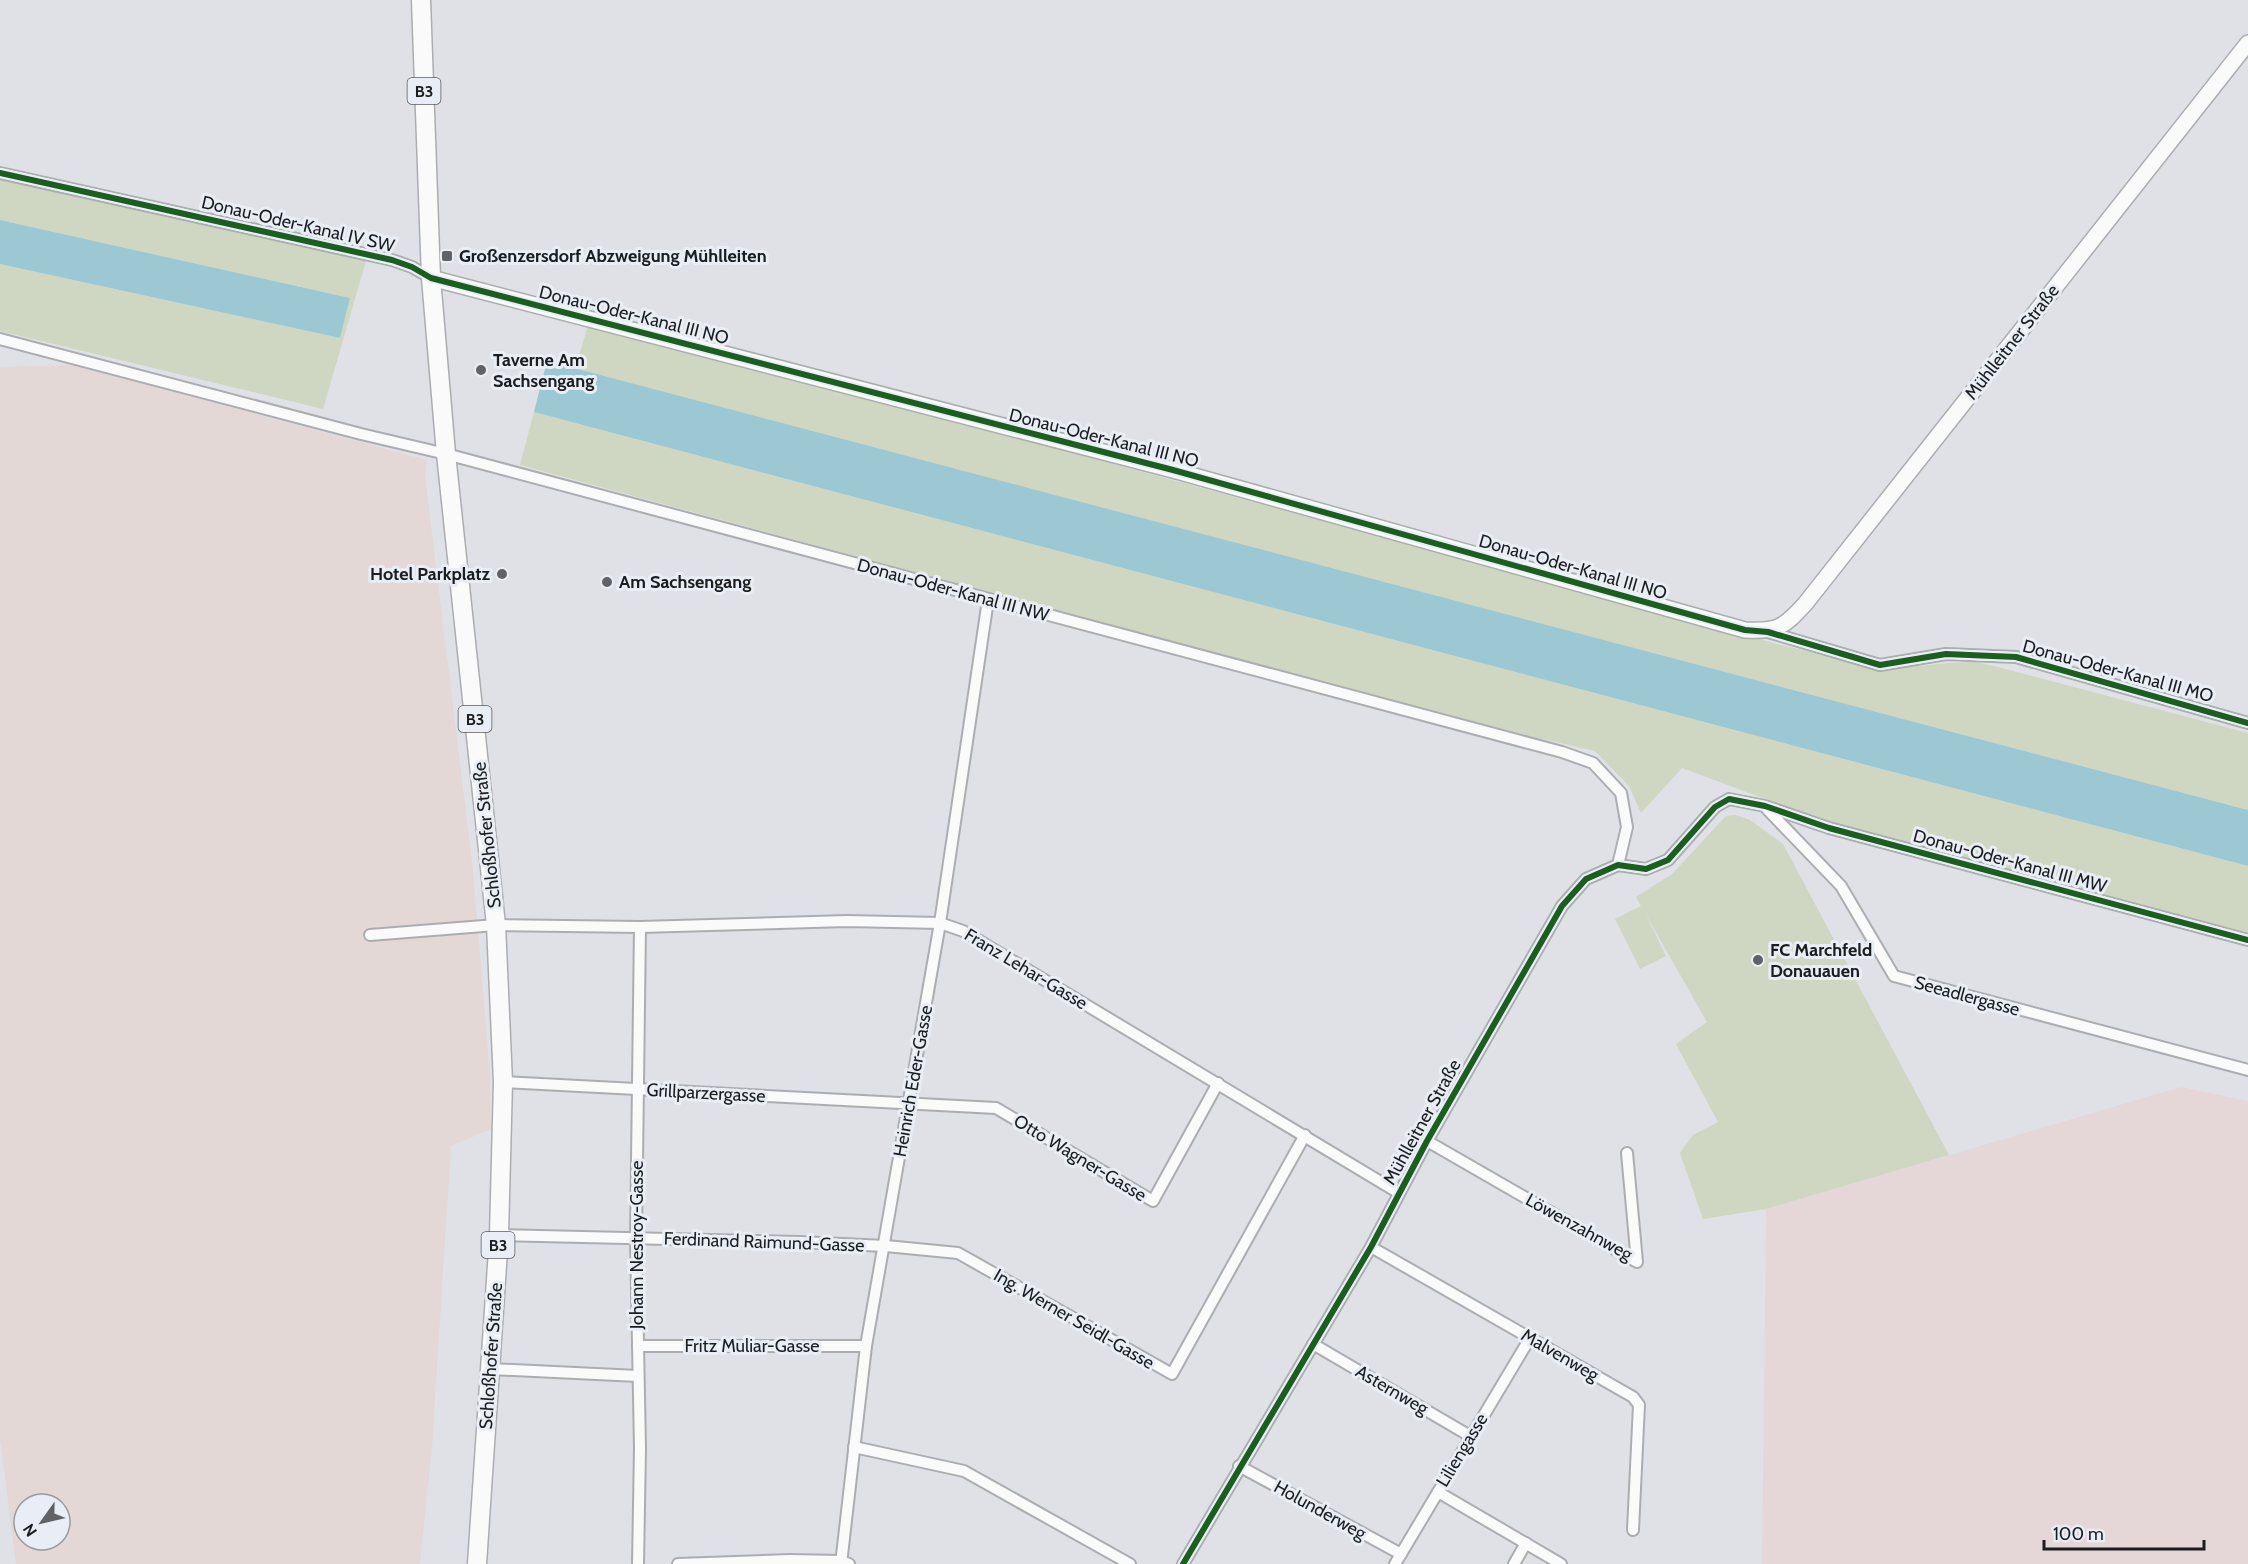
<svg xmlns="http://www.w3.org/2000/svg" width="2248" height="1564" viewBox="0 0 2248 1564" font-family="Cabin,sans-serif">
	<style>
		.industrial { fill: #e5d7d8 }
		.education { fill: #e4d8d6; fill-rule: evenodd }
		.green { fill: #cfd6c1 }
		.water { fill: #9bc8d2 }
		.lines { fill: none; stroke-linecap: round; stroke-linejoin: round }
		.street-casing { stroke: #acadb1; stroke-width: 14 }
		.secondary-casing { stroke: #acadb1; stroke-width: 18 }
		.primary-casing { stroke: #acadb1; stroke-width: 21 }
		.street { stroke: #fafafb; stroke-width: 10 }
		.secondary { stroke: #fafafb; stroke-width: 15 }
		.primary { stroke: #fafafb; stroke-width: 18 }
		.cycleway-casing { stroke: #e9eef6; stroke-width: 10 }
		.cycleway { stroke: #1b5e20; stroke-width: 6 }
		.poi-dot { fill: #606265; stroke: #e9eef6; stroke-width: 2 }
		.labels { text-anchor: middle; stroke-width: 6; stroke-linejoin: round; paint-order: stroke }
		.shield { fill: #e9eef6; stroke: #595c60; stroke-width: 1.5 }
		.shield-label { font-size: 16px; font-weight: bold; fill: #1b1d1f }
		.street-label { font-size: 18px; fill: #1b1d1f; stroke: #e9eef6 }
		.poi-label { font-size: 18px; font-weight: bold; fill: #1b1d1f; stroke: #e9eef6; text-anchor: start }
	</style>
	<rect width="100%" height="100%" fill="#dfe1e6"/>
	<!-- industrial -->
	<path class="industrial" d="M2181,1087l67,14v463h-486l4,-355z"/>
	<!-- education -->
	<path class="education" d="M73,365l354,95 -2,15 48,395 17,206 1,53 -40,17 -19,302 -12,116h-404l-16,-125v-1072zM24,1504h36v36h-36z"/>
	<!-- green -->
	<g class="green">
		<path d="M0,179l366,82 -43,148 -323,-78v-67l340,74 10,-40 -350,-78z"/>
		<path d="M589,322l1192,323 105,24 64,-6 25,-1 23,5 250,66v77l-1673,-441z"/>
		<path d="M534,412l1714,454v69l-416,-111 -150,-56 -41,45 -12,-27 -34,-35 -136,-31 -939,-255z"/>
		<path d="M1736,815l14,5 33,24 166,311 -183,54 -63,10 -23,-66 13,-18 25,-13 -42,-78 31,-22 -62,-109 21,43 -26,13 -25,-50 26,-13 -5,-9 36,-23 54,-58z"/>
	</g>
	<!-- water -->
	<g class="water">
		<path d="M0,220l350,78 -10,40 -340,-74z"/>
		<path d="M547,361l1701,449v56l-1714,-454z"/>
	</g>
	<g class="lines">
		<defs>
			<g id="street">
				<path d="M0,173l392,87 20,7 19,11"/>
				<path d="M0,339l361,95 85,20 1116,298 31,11 28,30 6,34 -9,38"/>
				<path d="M1768,632l112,33 66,-11 70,3 232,66"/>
				<path d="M1767,809l74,77 53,90 354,94"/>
				<path d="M370,935l126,-10 144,2 207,-6 93,2 23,8 436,262"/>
				<path d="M503,1082l493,26 157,93 65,-118"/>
				<path d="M1427,1141l210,121 -10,-109"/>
				<path d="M499,1235l300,7 87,4 72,7 214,121 133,-239"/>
				<path d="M1371,1247l262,150 6,8 -6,125"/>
				<path d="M1313,1344l157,92"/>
				<path d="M638,1346h228"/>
				<path d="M491,1369l147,7"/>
				<path d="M854,1447l110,24 166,93"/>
				<path d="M1239,1466l162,88"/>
				<path d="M1438,1492l123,72"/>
				<path d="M638,1564l2,-116 -4,-209 4,-312"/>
				<path d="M678,1564l112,-4 51,1 8,3"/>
				<path d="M841,1564l25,-218 74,-423 48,-323"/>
				<path d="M1183,1564l188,-317 56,-106 135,-235 24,-27 32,-14 28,4 22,-9 47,-53 14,-8 36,7 64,22 419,112"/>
				<path d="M1395,1564l135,-226"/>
				<path d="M1514,1564l12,-21"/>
			</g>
			<path id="secondary" d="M431,278l742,192 572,160c33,2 39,-3 60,-26l443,-561"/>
			<path id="primary" d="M421,0l10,278 15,176 50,471 7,157 -4,153 -22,329"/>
		</defs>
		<!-- street casing -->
		<use href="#street" class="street-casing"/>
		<!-- secondary casing -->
		<use href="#secondary" class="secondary-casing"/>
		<!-- primary casing -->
		<use href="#primary" class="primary-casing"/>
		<!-- street -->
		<use href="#street" class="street"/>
		<!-- secondary -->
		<use href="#secondary" class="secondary"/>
		<!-- primary -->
		<use href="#primary" class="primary"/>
		<defs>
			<g id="cycleway">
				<path d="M0,173l392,87 20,7 19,11 742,192 572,160 23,2 112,33 66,-11 70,3 232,66"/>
				<path d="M1183,1564l188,-317 56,-106 135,-235 24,-27 32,-14 28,4 22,-9 47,-53 14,-8 36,7 64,22 419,112"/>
			</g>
		</defs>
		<!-- cycleway casing -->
		<use href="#cycleway" class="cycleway-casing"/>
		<!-- cycleway -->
		<use href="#cycleway" class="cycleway"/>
	</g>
	<!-- markers -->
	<g class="poi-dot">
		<rect x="441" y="250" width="12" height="12" rx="3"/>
		<circle cx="481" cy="370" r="6"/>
		<circle cx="502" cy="574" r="6"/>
		<circle cx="607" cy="582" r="6"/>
		<circle cx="1758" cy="960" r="6"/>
	</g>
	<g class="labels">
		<!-- shield labels -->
		<g class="shield">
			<rect x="407.5" y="78" width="33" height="26" rx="4.5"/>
			<rect x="458.5" y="706" width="33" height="26" rx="4.5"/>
			<rect x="481.5" y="1232" width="33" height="26" rx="4.5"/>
		</g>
		<g class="shield-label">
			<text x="424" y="97">B3</text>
			<text x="475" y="725">B3</text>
			<text x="498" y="1251">B3</text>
		</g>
		<!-- street labels -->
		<g class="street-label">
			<text transform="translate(298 224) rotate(13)" y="6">Donau-Oder-Kanal IV SW</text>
			<text transform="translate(634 315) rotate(14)" y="6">Donau-Oder-Kanal III NO</text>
			<text transform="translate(2012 342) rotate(-52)" y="6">Mühlleitner Straße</text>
			<text transform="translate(1104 438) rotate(14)" y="6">Donau-Oder-Kanal III NO</text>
			<text transform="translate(1573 567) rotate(16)" y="6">Donau-Oder-Kanal III NO</text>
			<text transform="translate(953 590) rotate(15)" y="6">Donau-Oder-Kanal III NW</text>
			<text transform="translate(2118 671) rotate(15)" y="6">Donau-Oder-Kanal III MO</text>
			<text transform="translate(487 835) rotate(-96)" y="6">Schloßhofer Straße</text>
			<text transform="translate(2010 861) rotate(15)" y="6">Donau-Oder-Kanal III MW</text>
			<text transform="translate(1026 969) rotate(31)" y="6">Franz Lehar-Gasse</text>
			<text transform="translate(1967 996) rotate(15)" y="6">Seeadlergasse</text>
			<text transform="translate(913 1081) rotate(-80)" y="6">Heinrich Eder-Gasse</text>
			<text transform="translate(706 1093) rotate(3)" y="6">Grillparzergasse</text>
			<text transform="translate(1422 1122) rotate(-61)" y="6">Mühlleitner Straße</text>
			<text transform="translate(1080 1158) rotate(31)" y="6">Otto Wagner-Gasse</text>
			<text transform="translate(1579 1227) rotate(29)" y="6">Löwenzahnweg</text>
			<text transform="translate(764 1242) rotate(2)" y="6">Ferdinand Raimund-Gasse</text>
			<text transform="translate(637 1245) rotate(-90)" y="6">Johann Nestroy-Gasse</text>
			<text transform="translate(1074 1319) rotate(30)" y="6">Ing. Werner Seidl-Gasse</text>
			<text x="752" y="1352">Fritz Muliar-Gasse</text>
			<text transform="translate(1560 1355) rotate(30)" y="6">Malvenweg</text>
			<text transform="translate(491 1356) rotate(-86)" y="6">Schloßhofer Straße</text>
			<text transform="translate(1392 1390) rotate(30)" y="6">Asternweg</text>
			<text transform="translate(1462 1450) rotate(-59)" y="6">Liliengasse</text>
			<text transform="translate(1320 1510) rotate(29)" y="6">Holunderweg</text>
		</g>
		<!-- poi labels -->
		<g class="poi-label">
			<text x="459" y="262">Großenzersdorf Abzweigung Mühlleiten</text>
			<text x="493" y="366">Taverne Am<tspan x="493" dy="21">Sachsengang</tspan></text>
			<text x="490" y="580" text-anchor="end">Hotel Parkplatz</text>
			<text x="619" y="588">Am Sachsengang</text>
			<text x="1770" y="956">FC Marchfeld<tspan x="1770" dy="21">Donauauen</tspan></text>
		</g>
	</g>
	<!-- north arrow -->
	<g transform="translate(42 1522) rotate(236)"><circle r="28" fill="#e9eef6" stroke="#979aa0" stroke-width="1.5"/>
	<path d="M0-4.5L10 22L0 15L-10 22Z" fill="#606265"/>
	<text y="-9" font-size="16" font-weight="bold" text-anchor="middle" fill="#1b1d1f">N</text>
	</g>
	<!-- scale -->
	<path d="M2044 1540v9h160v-9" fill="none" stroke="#1b1d1f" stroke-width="3"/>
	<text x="2053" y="1540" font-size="18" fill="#1b1d1f" stroke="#e9eef6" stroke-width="4.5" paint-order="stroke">100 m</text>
</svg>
